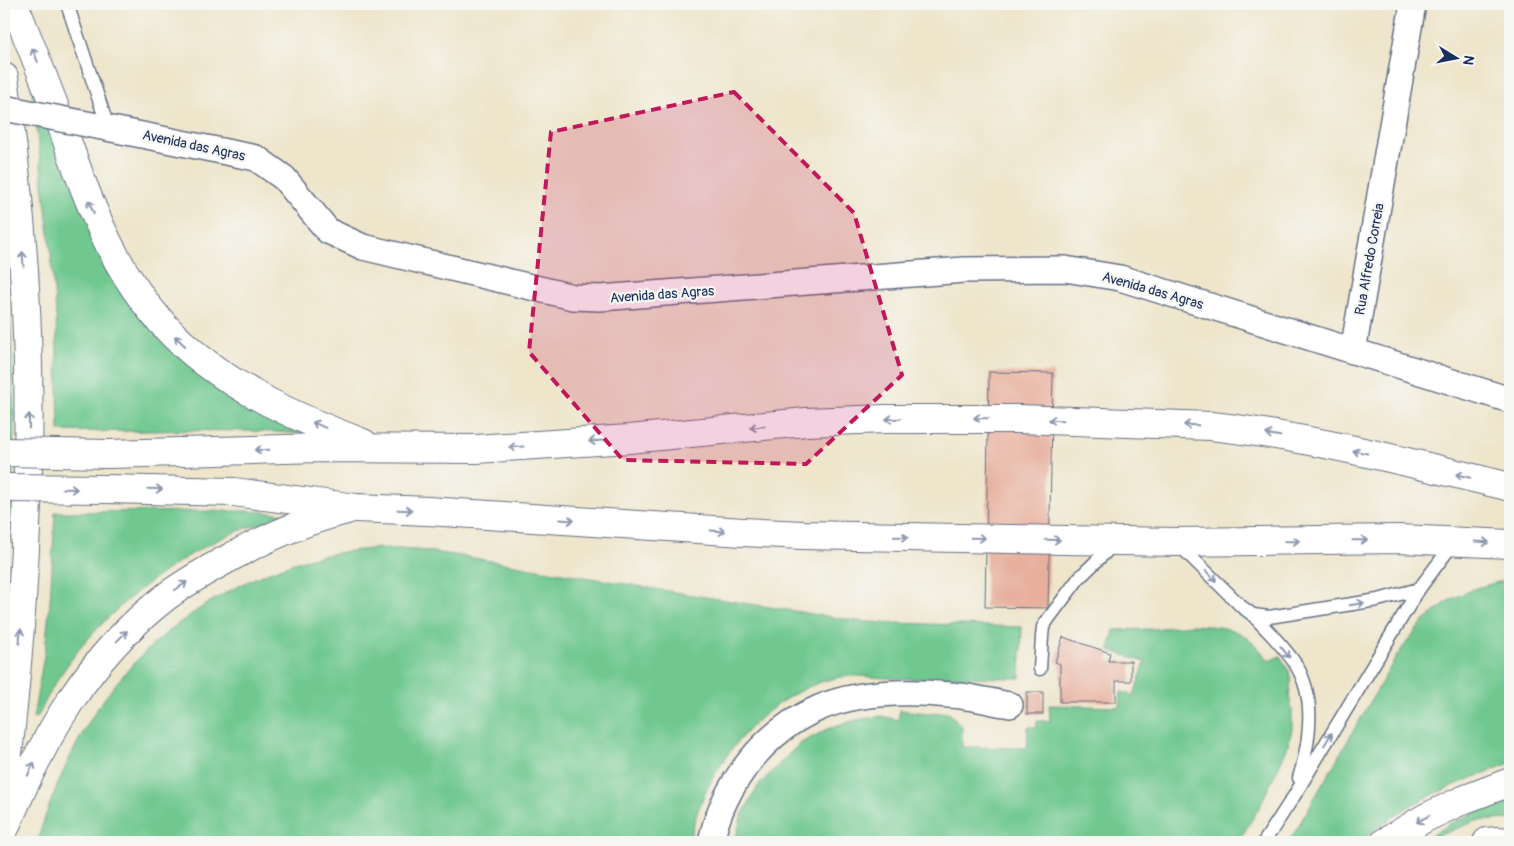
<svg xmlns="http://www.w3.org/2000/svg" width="1514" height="846" viewBox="0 0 1514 846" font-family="Pangolin,sans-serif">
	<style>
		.green { fill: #6fc88f; stroke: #457c76 }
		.building { fill: #e7af9c }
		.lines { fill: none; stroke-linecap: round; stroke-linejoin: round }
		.lane-casing { stroke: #656f84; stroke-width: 15 }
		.street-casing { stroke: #656f84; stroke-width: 28 }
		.highway-casing { stroke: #656f84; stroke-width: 30 }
		.lane { stroke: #fff; stroke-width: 12 }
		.street { stroke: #fff; stroke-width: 25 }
		.highway { stroke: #fff; stroke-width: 28 }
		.street-bridge-casing { stroke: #656f84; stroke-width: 28; stroke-linecap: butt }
		.highway-bridge-casing { stroke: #656f84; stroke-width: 30; stroke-linecap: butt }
		.street-bridge { stroke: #fff; stroke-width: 25 }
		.highway-bridge { stroke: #fff; stroke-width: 28 }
		.oneway { stroke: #8d97ae }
		.marked { fill: #c2185b; fill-opacity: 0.2; stroke: #c2185b; stroke-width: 4; stroke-dasharray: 10 6; stroke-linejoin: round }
		.labels { text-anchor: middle; stroke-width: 4.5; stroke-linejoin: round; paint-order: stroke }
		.street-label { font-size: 14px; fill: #1b2f5e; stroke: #f6f6f2 }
	</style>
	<rect width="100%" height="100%" fill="#f6f6f2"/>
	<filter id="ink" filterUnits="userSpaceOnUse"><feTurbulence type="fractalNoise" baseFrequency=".02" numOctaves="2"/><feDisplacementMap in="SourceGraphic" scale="10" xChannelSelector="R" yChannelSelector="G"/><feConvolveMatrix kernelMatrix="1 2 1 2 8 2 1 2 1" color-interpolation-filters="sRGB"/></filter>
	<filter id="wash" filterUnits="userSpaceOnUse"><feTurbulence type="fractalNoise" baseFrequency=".0096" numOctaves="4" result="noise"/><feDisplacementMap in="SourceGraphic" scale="20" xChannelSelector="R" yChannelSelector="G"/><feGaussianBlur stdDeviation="1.12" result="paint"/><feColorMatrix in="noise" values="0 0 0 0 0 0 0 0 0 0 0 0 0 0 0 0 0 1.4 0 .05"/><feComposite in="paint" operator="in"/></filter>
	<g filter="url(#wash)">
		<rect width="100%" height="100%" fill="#eee5cb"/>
		<!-- green -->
		<g class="green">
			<path d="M29,65l80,203 196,166c-82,-7 -164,-1 -246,-3l-3,-116 -6,-72z"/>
			<path d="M4,218l7,113 3,89 -3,102 -7,105z"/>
			<path d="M249,511l41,3c-6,5 -17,6 -25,8 -14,5 -29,9 -43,16 -74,35 -152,102 -184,179l-5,1 12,-68 5,-48 5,-90z"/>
			<path d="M382,548l36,2 44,6 199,34 203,32 158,5 -2,51 -74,-1 -3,2c-19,0 -38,0 -57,-1 -12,0 -26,-3 -38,-2 -78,9 -147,92 -158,166h-653c12,-40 28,-78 49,-115 46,-80 129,-141 218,-167 25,-7 52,-10 78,-12z"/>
			<path d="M1506,580l4,1v182c-52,21 -108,39 -149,79h-72l109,-188 23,-30 27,-23 28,-13z"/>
			<path d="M1191,625c40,2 53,3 78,36l11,-5 9,15 2,10 -2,14 3,15v19l-5,20 -28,59 -21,34h-503l6,-25 17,-31 41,-42 29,-15 29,-9 24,-4 17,4 2,-10 27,3 21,-1 14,14v21l65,1 1,-21h9v-6h13l-1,-16 71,2 1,-15 13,3 11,-33 -36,-12 5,-20 39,-1z"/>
			<path d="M1510,798v21l-34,2 -54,21 29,-19z"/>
		</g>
		<g id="blocks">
			<!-- building -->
			<g class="building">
				<path d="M989,372l64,1 -5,235 -63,-1z"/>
				<path d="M1063,637l47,16 -2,8h23v20h-15v21h-56v-38l-5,-2z"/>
				<rect x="1027" y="692" width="16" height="22"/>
			</g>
		</g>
	</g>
	<g filter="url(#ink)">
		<use href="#blocks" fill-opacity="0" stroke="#656f84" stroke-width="1"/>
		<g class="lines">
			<defs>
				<g id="lane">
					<path d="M67,4l41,123"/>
					<path d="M1178,544l64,63 11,8 16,2 109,-17 41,-11 36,-48"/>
					<path d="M1253,615c14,16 32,32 43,50 21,34 14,77 3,113"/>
					<path d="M1040,669l2,-32 1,-10 6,-9 30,-40 35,-34"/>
					<path d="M1264,842l30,-46 125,-207"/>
				</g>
				<g id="street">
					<path d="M92,125l164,33 28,20 44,53 35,16 210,50 27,1 364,-28 101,-1 55,9 390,122"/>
					<path d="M1353,351l60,-347"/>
					<path d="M711,842c12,-57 53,-111 108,-134 40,-17 89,-17 131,-13 21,1 40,7 60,10"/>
				</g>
				<g id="highway">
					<path d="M14,4c16,40 32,79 47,120 29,82 56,161 123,221 51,46 116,74 179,98"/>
					<path d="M4,77c10,77 19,155 22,233 8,160 -3,320 -22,479"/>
					<path d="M108,454l213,-6 155,1 153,-10 177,-17 80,-3h133l192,7c101,11 201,37 299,61"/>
					<path d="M106,489l128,3 122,16 72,3 315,21 60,3 373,7 223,-3 111,5"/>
					<path d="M4,830c39,-92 82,-172 163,-234 20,-15 42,-27 64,-39 37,-20 75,-37 116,-47"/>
					<path d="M1385,842l40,-24 38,-18 47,-18"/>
					<path d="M1487,842l10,-1 13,1"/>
				</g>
			</defs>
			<!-- lane casing -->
			<use href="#lane" class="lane-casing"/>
			<!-- street casing -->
			<use href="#street" class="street-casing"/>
			<!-- highway casing -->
			<use href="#highway" class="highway-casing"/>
			<!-- lane -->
			<use href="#lane" class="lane"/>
			<!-- street -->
			<use href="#street" class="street"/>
			<!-- highway -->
			<use href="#highway" class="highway"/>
			<defs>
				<path id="street-bridge" d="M4,108l88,17"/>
				<g id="highway-bridge">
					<path d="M4,452l104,2"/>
					<path d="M4,488l102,1"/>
				</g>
			</defs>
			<!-- street-bridge casing -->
			<use href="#street-bridge" class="street-bridge-casing"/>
			<!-- highway-bridge casing -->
			<use href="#highway-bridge" class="highway-bridge-casing"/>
			<!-- street-bridge -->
			<use href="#street-bridge" class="street-bridge"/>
			<!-- highway-bridge -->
			<use href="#highway-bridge" class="highway-bridge"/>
		</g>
		<!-- one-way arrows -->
		<defs><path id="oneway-shaft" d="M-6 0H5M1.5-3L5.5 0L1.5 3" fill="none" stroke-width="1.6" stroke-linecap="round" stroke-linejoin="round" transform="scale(1.25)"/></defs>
		<g class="oneway">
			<use href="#oneway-shaft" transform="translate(35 55) rotate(-112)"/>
			<use href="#oneway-shaft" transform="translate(91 207) rotate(-113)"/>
			<use href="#oneway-shaft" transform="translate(23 259) rotate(-94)"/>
			<use href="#oneway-shaft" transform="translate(180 341) rotate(-136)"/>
			<use href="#oneway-shaft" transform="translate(981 418) rotate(-179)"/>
			<use href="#oneway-shaft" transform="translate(893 419) rotate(179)"/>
			<use href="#oneway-shaft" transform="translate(1056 420) rotate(-178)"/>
			<use href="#oneway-shaft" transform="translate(29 421) rotate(-90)"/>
			<use href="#oneway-shaft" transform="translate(319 425) rotate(-156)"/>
			<use href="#oneway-shaft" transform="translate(1191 425) rotate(-178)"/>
			<use href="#oneway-shaft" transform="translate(757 427) rotate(174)"/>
			<use href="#oneway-shaft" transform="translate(1273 435) rotate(-170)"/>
			<use href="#oneway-shaft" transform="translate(596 441) rotate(176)"/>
			<use href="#oneway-shaft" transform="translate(516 447) rotate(176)"/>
			<use href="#oneway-shaft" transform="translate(262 450) rotate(178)"/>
			<use href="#oneway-shaft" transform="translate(1360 452) rotate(-168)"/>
			<use href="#oneway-shaft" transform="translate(1463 476) rotate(-166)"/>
			<use href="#oneway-shaft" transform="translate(70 489) rotate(1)"/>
			<use href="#oneway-shaft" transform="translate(155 489) rotate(1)"/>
			<use href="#oneway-shaft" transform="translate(405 510) rotate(2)"/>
			<use href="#oneway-shaft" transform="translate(567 520) rotate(4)"/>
			<use href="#oneway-shaft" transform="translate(718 531) rotate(4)"/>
			<use href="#oneway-shaft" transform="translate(901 537) rotate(1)"/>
			<use href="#oneway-shaft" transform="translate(978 538) rotate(1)"/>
			<use href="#oneway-shaft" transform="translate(1053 540) rotate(1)"/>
			<use href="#oneway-shaft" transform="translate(1360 540) rotate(-1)"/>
			<use href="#oneway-shaft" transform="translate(1292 541) rotate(-1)"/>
			<use href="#oneway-shaft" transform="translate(1482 542) rotate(3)"/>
			<use href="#oneway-shaft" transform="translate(1211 576) rotate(45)"/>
			<use href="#oneway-shaft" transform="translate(181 586) rotate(-35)"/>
			<use href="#oneway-shaft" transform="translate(1357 604) rotate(-10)"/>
			<use href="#oneway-shaft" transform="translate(20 636) rotate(-86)"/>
			<use href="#oneway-shaft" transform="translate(122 636) rotate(-46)"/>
			<use href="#oneway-shaft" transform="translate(1285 652) rotate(51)"/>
			<use href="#oneway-shaft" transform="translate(1328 739) rotate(-59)"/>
			<use href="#oneway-shaft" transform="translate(31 769) rotate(-64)"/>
			<use href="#oneway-shaft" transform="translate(1423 819) rotate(152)"/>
		</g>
	</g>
	<!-- marked area -->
	<path class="marked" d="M734,92l120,121 48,162 -96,89 -183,-4 -94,-108 22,-220z"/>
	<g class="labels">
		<!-- street labels -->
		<g class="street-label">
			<text transform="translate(194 145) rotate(12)" y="5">Avenida das Agras</text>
			<text transform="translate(1369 259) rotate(-80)" y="5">Rua Alfredo Correia</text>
			<text transform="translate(1153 290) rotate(16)" y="5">Avenida das Agras</text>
			<text transform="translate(662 294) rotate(-4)" y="5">Avenida das Agras</text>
		</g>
	</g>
	<!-- margin -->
	<rect width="1514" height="846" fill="none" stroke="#f6f6f2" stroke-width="20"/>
	<!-- north arrow -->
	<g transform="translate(1456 58) rotate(100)" stroke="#f6f6f2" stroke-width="4" paint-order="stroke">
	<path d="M0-4L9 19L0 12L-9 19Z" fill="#1b2f5e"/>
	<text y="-8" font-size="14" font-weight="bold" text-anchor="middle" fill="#1b2f5e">N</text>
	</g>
</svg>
